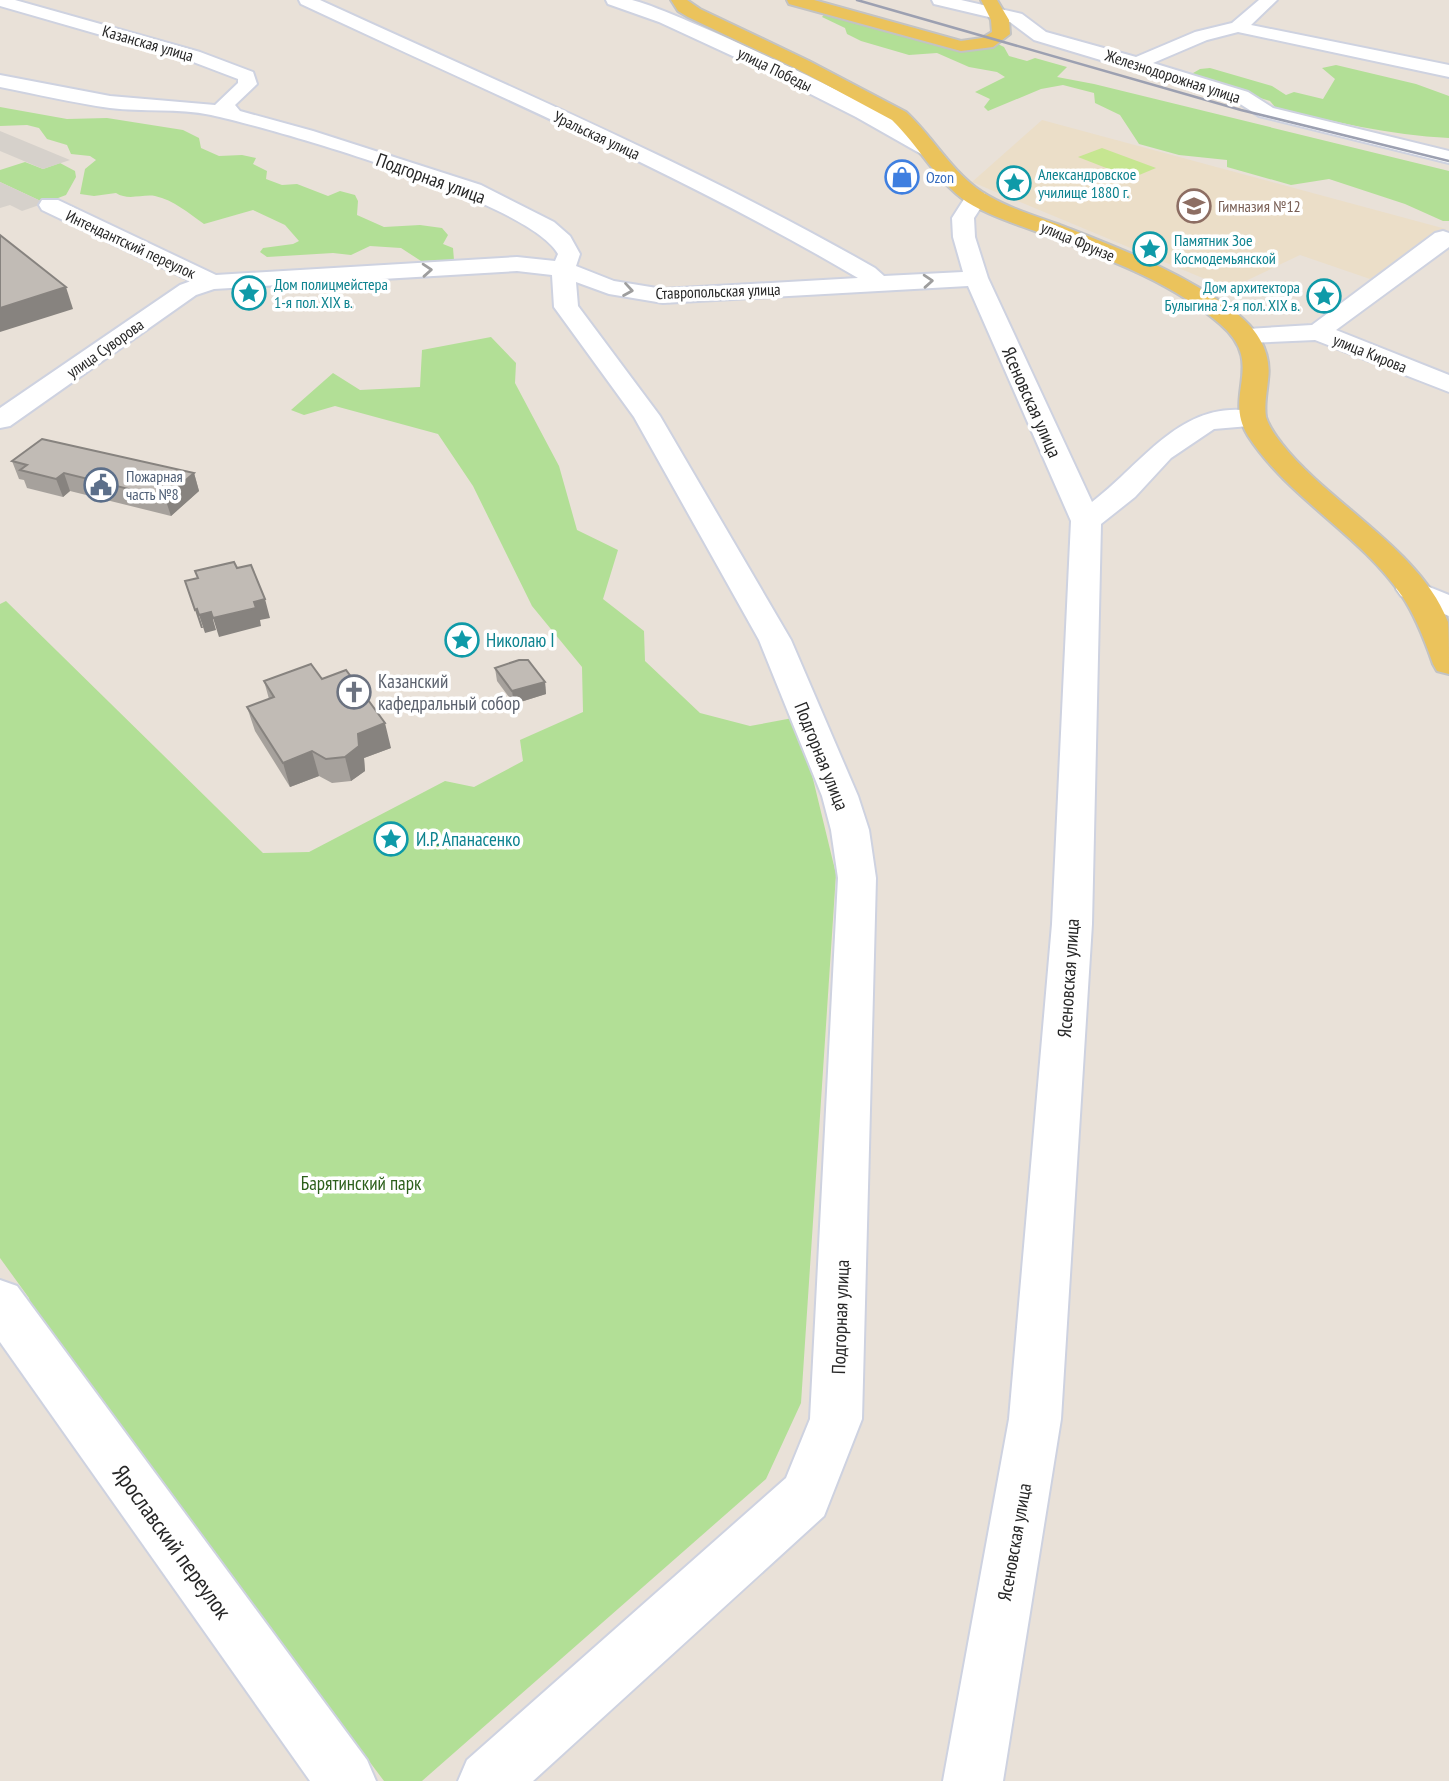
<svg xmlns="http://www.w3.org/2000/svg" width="1449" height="1781" viewBox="0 0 1449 1781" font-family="'PT Sans Narrow',sans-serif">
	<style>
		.education { fill: #ebdec8 }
		.green { fill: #b2df96 }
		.pitch { fill: #c6e691 }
		.plaza { fill: #d6d1cb }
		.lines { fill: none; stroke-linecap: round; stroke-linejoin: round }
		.minor-casing { stroke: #ced2e0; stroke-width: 4 }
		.major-casing { stroke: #c3c3c3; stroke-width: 4 }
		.minor { fill: #fff; fill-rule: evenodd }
		.major { fill: #ebc35c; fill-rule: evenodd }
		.rail { stroke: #9ca0b1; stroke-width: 2.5 }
		.wall { fill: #a6a19c }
		.shaded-wall { fill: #87837f }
		.building { fill: #c1bbb5; stroke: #87837f; stroke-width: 2 }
		.oneway { stroke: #9e9e9e }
		.labels { text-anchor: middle; stroke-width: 7; stroke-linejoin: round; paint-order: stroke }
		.far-street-label { font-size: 16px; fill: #272727; stroke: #fff }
		.far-culture-label { font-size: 16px; fill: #0d838f; stroke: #fff; text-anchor: start }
		.far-shop-label { font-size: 16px; fill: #366cbe; stroke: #fff; text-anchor: start }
		.far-education-label { font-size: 16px; fill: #785e54; stroke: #fff; text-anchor: start }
		.far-service-label { font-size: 16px; fill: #4e5e75; stroke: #fff; text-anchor: start }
		.street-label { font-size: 19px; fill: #272727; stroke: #fff }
		.culture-label { font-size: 19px; fill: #0d838f; stroke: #fff; text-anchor: start }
		.worship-label { font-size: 19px; fill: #5b616d; stroke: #fff; text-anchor: start }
		.park-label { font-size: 19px; fill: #2c5f1b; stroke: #fff }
		.near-street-label { font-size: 23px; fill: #272727; stroke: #fff }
	</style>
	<rect width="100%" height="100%" fill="#e9e1d8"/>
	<!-- education -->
	<path class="education" d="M1042,120l404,109 -76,50 -70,-24 -71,34 -257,-107z"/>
	<!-- green -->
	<g class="green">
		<path d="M826,12l116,32 54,-1 8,4 5,9 18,5 8,-3 32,9 -10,10 37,7 355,87v50h-6l-38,-17 -76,-25 -38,6 -64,-18v-7l-48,-5 -40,-11 -19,-29 -25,-12 -1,-10 -31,-8 -22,4 -53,22 -4,-4 6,-8 -15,-7 30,-15 -8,-5 -28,-5 -32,-14 -28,2 -48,-14 -14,-7 -2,-6 -23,-11z"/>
		<path d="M1336,65l80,19 33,12v42c-60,-3 -116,-16 -174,-31l-5,-6 -82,-25 12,-7 10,-1 62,18 14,9 8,-3 29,7 12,-20 -13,-11z"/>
		<path d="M0,107l67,12 40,-1 76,12 16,8 2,10 18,8 23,-1 14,3 -3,6 14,7 -1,8 16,6 15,-1 31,12 12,-5 15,4 3,6 -1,14 27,12 36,-2 22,3 6,7 -5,9 10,4 1,12 -33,1 -20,-13 -31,-2 -19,9 -18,-2 -66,4 -7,-5 3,-4 30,-4 6,-3 -14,-16 -32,-15 -49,14c-16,-11 -30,-24 -49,-28 -13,-2 -27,5 -39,-3l-22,3 -14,-2 5,-25 11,-9 -6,-4 -19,-2 -4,-9 -20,-6 -8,-11 -12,-3 -27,1z"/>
		<path d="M25,162l18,7 17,-6 15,8 1,6 -10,18 -21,8 -45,-21v-12z"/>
		<path d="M491,337l25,26 -1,20 44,83 18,64 41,20 -15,49 41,32 1,30 55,52 50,13 48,-9 38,157 -35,529 -35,76 -344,302h-38l-352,-469 -3,-14 -29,-40v-654l6,-3 257,252 46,-1 136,-71 29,6 49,-26 -3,-21 63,-28 -1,-45 -50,-61 -59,-120 -35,-52 -103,-28 -31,9 -13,-5 42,-37 27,17 60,-3 2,-37z"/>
	</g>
	<!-- pitch -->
	<path class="pitch" d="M1102,148l54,20 -24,10 -54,-21z"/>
	<!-- plaza -->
	<g class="plaza">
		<path d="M0,131l70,29 -27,9 -43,-18z"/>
		<path d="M0,182l45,21 -23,8 -12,-6 -10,3z"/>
	</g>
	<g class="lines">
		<defs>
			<g id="minor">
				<path d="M0,0h15l185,52 53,20 4,12 -22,21 5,6 73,20 168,54 73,37 16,14 10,18 -4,12 38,15 49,8 195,-11c-178,-105 -370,-186 -557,-274l-2,-4h21c187,86 377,166 555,268l9,8 79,-4 -10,-35 -1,-19 16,-25h16l3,5 -13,20 1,19 13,41 104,224c52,-39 92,-108 169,-89l3,6 -3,6 -47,4 -43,29 -36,39 -34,27 -9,400 -31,495 -58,362h-60l66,-362 43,-495 19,-403 -103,-235 -305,17 -54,-9 -33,-12 2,24 82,110 131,224 67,156 11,34 7,48 -14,541 -38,97 -291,265h-75l9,-21 319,-282 24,-59 28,-541 -7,-48 -9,-34 -63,-156 -125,-223 -80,-110 -2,-32 -35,-4 -303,18 -18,6 -186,131 -10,2v-20l180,-123 11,-4 -149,-71 -3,-5 3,-5h16l158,75 301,-18 38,4 3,-7c-28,-52 -283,-125 -347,-139 -33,-7 -68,-3 -101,-7 -37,-5 -74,-14 -110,-21v-12l110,21 105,9 23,-22v-4l-50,-19 -188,-54z"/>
				<path d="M606,0c8,0 18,0 26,0 38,8 291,126 308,151l-3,4h-14l-67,-38 -91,-46 -106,-49 -51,-18z"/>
				<path d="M932,0h29l61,14 24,18 90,25 59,-25 37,-9 27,-23h18l-26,25 198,40v12l-211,-45 -31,8 -54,23 95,29 25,16 176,43v12l-190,-47 -25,-16 -200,-60 -24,-18 -76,-18z"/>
				<path d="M1443,231l6,2v14l-113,83 113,45v17l-134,-52 -68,3 -9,-2 -3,-5 3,-5 9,-2 65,-4 123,-92z"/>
				<path d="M1412,580l37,15v21l-48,-20 -5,-7 5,-7z"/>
				<path d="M0,1280l17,6 350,474 9,21h-66l-310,-439z"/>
			</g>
			<g id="major">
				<path d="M671,0h16l13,9 109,52 97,51c27,25 45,59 76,80 23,15 53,24 78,33 61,24 123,47 175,87 22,17 37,40 33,68 -1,12 -4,24 -2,37 3,10 10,19 16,27 46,59 139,106 166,178 1,14 1,37 1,52l-12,-3 -4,-7c-8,-23 -17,-47 -31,-68 -42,-62 -113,-97 -154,-160 -26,-42 19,-72 -28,-112 -51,-44 -118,-67 -180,-91 -23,-9 -51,-17 -73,-31 -31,-21 -48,-56 -75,-82l-95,-51 -109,-52 -10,-6z"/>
				<path d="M787,0h27l147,41 21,-3 10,-6 -1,-12 -10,-20h16l12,20 1,14 -17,13 -32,4 -172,-47z"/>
			</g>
		</defs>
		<!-- minor casing -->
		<use href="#minor" class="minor-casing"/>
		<!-- major casing -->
		<use href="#major" class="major-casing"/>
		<!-- minor -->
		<use href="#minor" class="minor"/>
		<!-- major -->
		<use href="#major" class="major"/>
		<!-- rail -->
		<path class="rail" d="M857,0l384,110 208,51"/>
	</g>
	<!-- wall -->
	<g class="wall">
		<path d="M12,461l182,12 5,18 -28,25 -101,-25 -7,6 -36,-9 -3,-8 -5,-1z"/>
		<path d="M495,668l50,14 1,12 -32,10 -17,-23z"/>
		<path d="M322,679l69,69 -27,10 1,13 -14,10 -19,2 -13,-7 -29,11 -35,-56 -8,-24 22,-8 -5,-18z"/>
	</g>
	<!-- shaded-wall -->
	<g class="shaded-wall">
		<path d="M66,287l7,22 -73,23v-24z"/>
		<path d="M64,473l6,18 -7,6 -7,-18z"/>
		<path d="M194,473l5,18 -28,25 -6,-18z"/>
		<path d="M265,599l5,19 -10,2 1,6 -42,11 -6,-19 41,-16z"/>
		<path d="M197,609l6,19h-2l-6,-18z"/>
		<path d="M211,612l5,18 -11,3 -6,-18z"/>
		<path d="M545,682l1,12 -32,10 -2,-13z"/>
		<path d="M385,723l6,25 -27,10 1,13 -14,10 -6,-24 13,-23z"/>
		<path d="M312,751l7,25 -29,11 -7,-24z"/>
	</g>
	<!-- building -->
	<g class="building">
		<path d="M0,235l66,52 -66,21z"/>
		<path d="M42,439l152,34 -29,25 -101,-25 -8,6 -36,-9 7,-5 -15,-4z"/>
		<path d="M234,562l3,6 14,-3 14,34 -11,3 2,6 -43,10 -2,-6 -12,3 -2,-6 -2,1 -10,-29 13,-3 -3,-7z"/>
		<path d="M519,660h9l17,22 -33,9 -17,-23z"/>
		<path d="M311,664l11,15 24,-9 39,53 -27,11 1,12 -14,11 -19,2 -14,-8 -29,12 -36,-56 27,-10 -10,-16z"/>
	</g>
	<!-- one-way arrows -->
	<defs><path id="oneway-chevron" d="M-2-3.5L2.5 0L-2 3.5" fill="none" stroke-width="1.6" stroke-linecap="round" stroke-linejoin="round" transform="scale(1.75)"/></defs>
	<g class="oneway">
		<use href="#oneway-chevron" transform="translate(427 270) rotate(-4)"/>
		<use href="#oneway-chevron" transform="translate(928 281) rotate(-4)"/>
		<use href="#oneway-chevron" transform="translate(628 290) rotate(9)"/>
	</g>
	<!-- icons -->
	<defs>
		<symbol id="shop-ring" viewBox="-11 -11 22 22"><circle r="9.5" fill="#fff" stroke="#3f7fe0" stroke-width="1.5"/><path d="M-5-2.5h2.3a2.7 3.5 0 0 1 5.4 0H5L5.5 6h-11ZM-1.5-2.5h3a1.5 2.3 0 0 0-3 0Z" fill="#3f7fe0"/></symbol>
		<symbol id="sight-ring" viewBox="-11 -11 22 22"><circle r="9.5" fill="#fff" stroke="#0f9aa8" stroke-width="1.5"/><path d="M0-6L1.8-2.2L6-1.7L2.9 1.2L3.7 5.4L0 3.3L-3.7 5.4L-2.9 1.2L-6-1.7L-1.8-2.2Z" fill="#0f9aa8"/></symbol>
		<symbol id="school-ring" viewBox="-11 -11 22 22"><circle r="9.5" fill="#fff" stroke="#8d6e63" stroke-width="1.5"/><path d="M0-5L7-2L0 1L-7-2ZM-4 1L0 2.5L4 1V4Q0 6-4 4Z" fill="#8d6e63"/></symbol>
		<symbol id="civic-ring" viewBox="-11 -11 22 22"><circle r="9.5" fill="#fff" stroke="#5c6f8a" stroke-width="1.5"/><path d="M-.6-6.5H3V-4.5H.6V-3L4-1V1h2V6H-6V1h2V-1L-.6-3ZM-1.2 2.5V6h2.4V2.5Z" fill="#5c6f8a"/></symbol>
		<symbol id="church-ring" viewBox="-11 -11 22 22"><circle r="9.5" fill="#fff" stroke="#6b7280" stroke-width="1.5"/><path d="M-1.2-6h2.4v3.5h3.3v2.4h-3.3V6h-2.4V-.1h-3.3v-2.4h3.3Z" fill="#6b7280"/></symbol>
	</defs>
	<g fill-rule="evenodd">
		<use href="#shop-ring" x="883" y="158" width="38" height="38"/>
		<use href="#sight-ring" x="995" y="164" width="38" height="38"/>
		<use href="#school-ring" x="1175" y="187" width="38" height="38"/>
		<use href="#sight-ring" x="1131" y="230" width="38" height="38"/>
		<use href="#sight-ring" x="230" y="274" width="38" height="38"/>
		<use href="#sight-ring" x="1305" y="277" width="38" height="38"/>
		<use href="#civic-ring" x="82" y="466" width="38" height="38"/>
		<use href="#sight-ring" x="443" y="621" width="38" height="38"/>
		<use href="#church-ring" x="335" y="673" width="38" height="38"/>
		<use href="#sight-ring" x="372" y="820" width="38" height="38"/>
	</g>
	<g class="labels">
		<!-- far-street labels -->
		<g class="far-street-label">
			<text transform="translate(148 43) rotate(16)" y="6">Казанская улица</text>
			<text transform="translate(775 69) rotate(26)" y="6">улица Победы</text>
			<text transform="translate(1173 76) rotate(18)" y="6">Железнодорожная улица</text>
			<text transform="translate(597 135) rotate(25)" y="6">Уральская улица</text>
			<text transform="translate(1078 241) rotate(23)" y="6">улица Фрунзе</text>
			<text transform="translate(131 244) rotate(25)" y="6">Интендантский переулок</text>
			<text transform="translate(718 291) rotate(-2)" y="6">Ставропольская улица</text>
			<text transform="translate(105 348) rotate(-35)" y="6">улица Суворова</text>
			<text transform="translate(1370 353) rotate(22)" y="6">улица Кирова</text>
		</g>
		<!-- far-culture labels -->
		<g class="far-culture-label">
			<text x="1038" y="180">Александровское<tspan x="1038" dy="18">училище 1880 г.</tspan></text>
			<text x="1174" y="246">Памятник Зое<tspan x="1174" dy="18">Космодемьянской</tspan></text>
			<text x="274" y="290">Дом полицмейстера<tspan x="274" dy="18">1-я пол. XIX в.</tspan></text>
			<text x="1300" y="293" text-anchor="end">Дом архитектора<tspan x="1300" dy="18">Булыгина 2-я пол. XIX в.</tspan></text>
		</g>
		<!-- far-shop labels -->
		<g class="far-shop-label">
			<text x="926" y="183">Ozon</text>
		</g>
		<!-- far-education labels -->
		<g class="far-education-label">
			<text x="1218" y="212">Гимназия №12</text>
		</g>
		<!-- far-service labels -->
		<g class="far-service-label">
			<text x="126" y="482">Пожарная<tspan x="126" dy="18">часть №8</tspan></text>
		</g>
		<!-- street labels -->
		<g class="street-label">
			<text transform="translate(431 178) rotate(20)" y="7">Подгорная улица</text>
			<text transform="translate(1032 402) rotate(66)" y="7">Ясеновская улица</text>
			<text transform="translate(822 756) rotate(68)" y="7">Подгорная улица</text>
			<text transform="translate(1068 978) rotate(-86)" y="7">Ясеновская улица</text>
			<text transform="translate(840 1317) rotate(-88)" y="7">Подгорная улица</text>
			<text transform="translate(1014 1542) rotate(-80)" y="7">Ясеновская улица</text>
		</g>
		<!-- culture labels -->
		<g class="culture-label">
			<text x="486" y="647">Николаю I</text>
			<text x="416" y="846">И.Р. Апанасенко</text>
		</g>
		<!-- worship labels -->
		<g class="worship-label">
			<text x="378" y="688">Казанский<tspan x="378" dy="22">кафедральный собор</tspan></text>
		</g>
		<!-- park labels -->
		<g class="park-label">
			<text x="361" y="1190">Барятинский парк</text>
		</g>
		<!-- near-street labels -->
		<g class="near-street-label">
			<text transform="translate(172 1542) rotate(54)" y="8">Ярославский переулок</text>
		</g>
	</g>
</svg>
